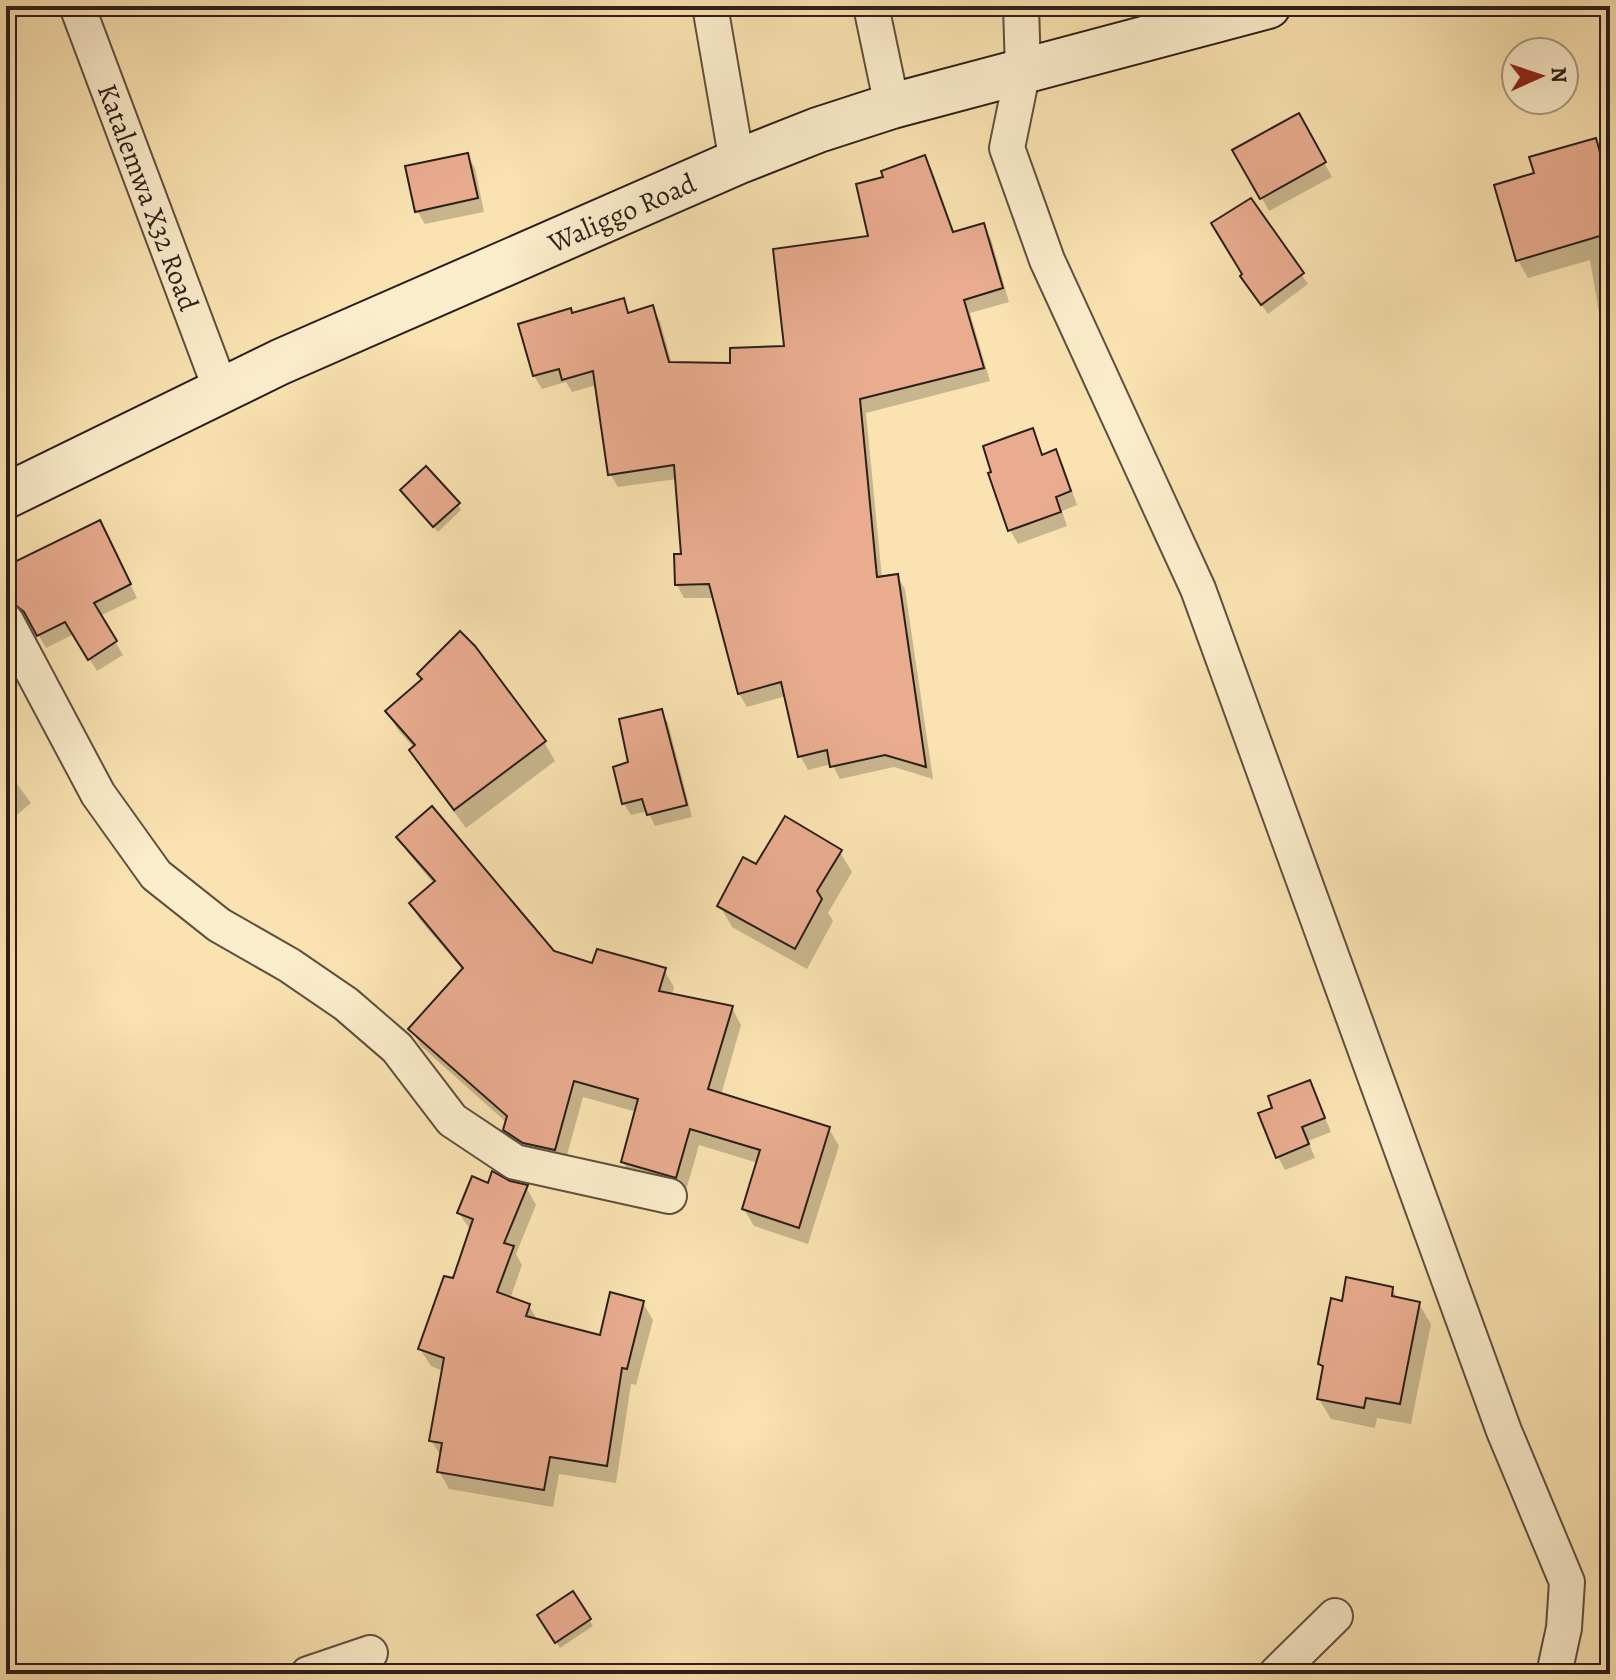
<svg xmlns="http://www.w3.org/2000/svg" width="1616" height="1680" viewBox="0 0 1616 1680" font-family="Alegreya,serif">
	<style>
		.shadow { fill: #0003 }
		.building { fill: #e9ac8f; stroke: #2b1f19; stroke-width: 2 }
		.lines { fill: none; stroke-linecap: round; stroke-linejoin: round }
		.street-casing { stroke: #5f503f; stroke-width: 38 }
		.secondary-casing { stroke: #2b1f19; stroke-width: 48 }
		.street { stroke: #fcedcc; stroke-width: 34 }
		.secondary { stroke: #fcedcc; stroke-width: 44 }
		.labels { text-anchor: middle; stroke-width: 8; stroke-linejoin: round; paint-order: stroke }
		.street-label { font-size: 28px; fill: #2b1f19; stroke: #fcedcc }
	</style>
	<rect width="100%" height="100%" fill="#fae3b1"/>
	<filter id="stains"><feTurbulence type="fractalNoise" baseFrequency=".0025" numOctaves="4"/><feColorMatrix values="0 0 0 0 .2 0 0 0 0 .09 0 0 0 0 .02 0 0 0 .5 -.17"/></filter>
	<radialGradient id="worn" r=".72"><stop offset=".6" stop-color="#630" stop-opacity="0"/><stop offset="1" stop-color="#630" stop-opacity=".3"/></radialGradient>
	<!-- shadow -->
	<g class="shadow">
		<path d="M1298,116l34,61 -63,34 -34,-61z"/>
		<path d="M1595,140l10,18 5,18v183l-4,-6 -16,-93 -62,18 -10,-18 -21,-74 39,-11z"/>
		<path d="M467,155l8,13 9,44 -59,12 -8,-13z"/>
		<path d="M925,157l7,13 23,64 28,-9 8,14 18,63 -39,11 20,68 -124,32 16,165 15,-2 8,13 28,190 -39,-12 -54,12 -8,-15 -24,6 -8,-14 -14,-60 -39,11 -8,-13 -24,-96h-31l-7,-13 6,-29 -6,-77 -59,8 -8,-13 -13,-89 -25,7 -6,-10 -24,7 -8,-13 -14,-51 103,-24 7,13 22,-6 8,13 12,43 60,1 54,-17 85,-111 15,-58z"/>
		<path d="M1250,200l58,84 -40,30 -20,-28z"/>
		<path d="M1032,431l12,25 12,-5 7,14 14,40 -15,6 5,15 -49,18 -8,-14z"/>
		<path d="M406,496l52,8 3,6 -23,22z"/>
		<path d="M107,535l30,63 -37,18 23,39 -26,16 -23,-37 -28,14 -14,-24 -9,-8 -8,-14 -9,-19v-15z"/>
		<path d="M473,648l71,94 11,19 -89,67 -44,-59 -11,-19 3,-2 -16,-18 -11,-19 36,-30z"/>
		<path d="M661,712l7,11 24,94 -37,9 -7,-15 -17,4 -7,-11 -9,-36 16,-4z"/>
		<path d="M6,769l25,34 -25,21z"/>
		<path d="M399,837l154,116 41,12 70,5 10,17 -2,8 60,13 9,17 -20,70 108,34 10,17 -31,98 -54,-18 -10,-17 14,-46 -59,-18 -14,49 -52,-15 -10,-17 14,-50 -54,-15 -19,69 -49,-19 -10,-17 2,-7 -86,-77 -10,-17 52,-59 -42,-49 -10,-17 23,-20 -25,-30z"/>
		<path d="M840,852l12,20 -24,41 5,8 -26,48 -75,-42 -12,-21 37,-39z"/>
		<path d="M1310,1082l21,50 -23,9 7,17 -30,12 -7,-13 -3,-48z"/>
		<path d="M509,1183l17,4 10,18 -20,49 6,11 -12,34 19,7 9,15 63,17 42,-35 10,17 -17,65 -5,-1 -15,99 -57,-9 -6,33 -104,-18 -10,-18 3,-13 -11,-18 12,-69 -12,-5 -11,-17 34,-69 17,-49 -12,-18 31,-27z"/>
		<path d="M1392,1289l6,10 21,5 12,20 -20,100 -34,-6 -2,10 -44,-9 -12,-20 5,-27 -4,-8 23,-61z"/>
		<path d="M572,1594l21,32 -33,22 -20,-32z"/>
	</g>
	<!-- building -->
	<g class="building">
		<path d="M1299,113l27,49 -66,37 -28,-49z"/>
		<path d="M1596,138l14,50v45l-94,28 -22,-76 40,-12 -5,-16z"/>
		<path d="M468,153l10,45 -63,14 -10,-46z"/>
		<path d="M925,155l28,77 31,-9 19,65 -39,12 20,68 -124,31 17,178 21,-3 28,193 -41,-12 -55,12 -3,-17 -29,7 -17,-75 -43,12 -29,-110 -34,1 -1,-31h7l-7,-89 -66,10 -15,-104 -31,9 -3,-11 -26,7 -15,-52 53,-16 1,5 52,-15 4,15 25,-8 16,57 61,1v-15l54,-2 -11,-97 95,-13 -12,-52 27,-7 -2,-6z"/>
		<path d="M1251,198l53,75 -43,32 -21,-29 2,-2 -31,-51z"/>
		<path d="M1033,428l9,27 14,-6 15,42 -15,6 5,15 -53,19 -20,-58 3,-1 -8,-26z"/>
		<path d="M426,466l34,37 -27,24 -33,-37z"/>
		<path d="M100,520l31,64 -37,19 23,38 -29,19 -23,-38 -28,14 -13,-24 -11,-9 -7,-15v-22z"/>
		<path d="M460,631l15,15 71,95 -92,69 -45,-60 6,-5 -30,-34 37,-32 -5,-5z"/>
		<path d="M662,709l25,96 -40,10 -5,-16 -20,5 -9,-37 15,-5 -9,-43z"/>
		<path d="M432,806l122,145 38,12 5,-14 69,19 -7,23 74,15 -25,83 122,38 -31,101 -57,-19 18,-59 -70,-21 -14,49 -55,-16 17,-63 -64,-18 -19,69 -32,-7 -20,-13 4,-14 -99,-87 55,-61 -54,-65 26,-22 -39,-44z"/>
		<path d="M785,816l57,34 -25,41 5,8 -27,50 -78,-43 26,-49 13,7z"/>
		<path d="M1310,1080l15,38 -23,9 7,17 -33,14 -18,-45 14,-5 -4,-12z"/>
		<path d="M492,1171l18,10 18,4 -24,58 10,3 -17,46 33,12 -4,12 74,19 10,-43 34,9 -17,68 -5,-1 -15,98 -57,-9 -6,33 -107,-18 5,-29 -13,-2 15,-83 -26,-9 26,-73 9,2 20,-59 -16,-6 15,-37 16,7z"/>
		<path d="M1346,1277l47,10 -1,9 28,6 -20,102 -34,-6 -2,10 -47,-9 6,-33 -5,-2 13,-66 11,3z"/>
		<path d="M573,1591l18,28 -36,24 -18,-28z"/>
	</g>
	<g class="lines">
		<defs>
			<g id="street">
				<path id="s1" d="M77,6l144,384"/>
				<path d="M710,6l27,156"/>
				<path d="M871,6l21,100"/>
				<path d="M1021,6l2,64 -16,78 40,112 151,329 306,842 63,151 -3,46 -10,46"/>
				<path d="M6,621l92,173 58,81 63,50 70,40 57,39 51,44 55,72 63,42 154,34"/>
				<path d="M308,1674l62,-21"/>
				<path d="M1276,1674l59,-58"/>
			</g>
			<g id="secondary">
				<path id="s2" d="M6,496l274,-134 457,-200 81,-32 74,-24 376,-100"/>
			</g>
		</defs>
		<!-- street casing -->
		<use href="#street" class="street-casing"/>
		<!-- secondary casing -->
		<use href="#secondary" class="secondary-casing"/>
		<!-- street -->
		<use href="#street" class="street"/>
		<!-- secondary -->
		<use href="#secondary" class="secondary"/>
	</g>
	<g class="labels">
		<!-- street labels -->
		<g class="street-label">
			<text dy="10" stroke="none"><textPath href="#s1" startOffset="204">Katalemwa X32 Road</textPath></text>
			<text dy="10" stroke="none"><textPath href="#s2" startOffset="678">Waliggo Road</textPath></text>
		</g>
	</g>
	<!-- margin -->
	<rect width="1616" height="1680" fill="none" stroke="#fae3b1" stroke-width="32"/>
	<rect x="8" y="8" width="1600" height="1664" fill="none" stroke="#2b1f19" stroke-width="4"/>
	<rect x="16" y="16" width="1584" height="1648" fill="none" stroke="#2b1f19" stroke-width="2"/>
	<!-- north arrow -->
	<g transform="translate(1540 76) rotate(87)"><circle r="38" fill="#fcedcc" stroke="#a89b84" stroke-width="2"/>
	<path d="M0-6L14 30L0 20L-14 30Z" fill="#8f2418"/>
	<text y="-12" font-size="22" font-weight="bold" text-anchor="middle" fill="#2b1f19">N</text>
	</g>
	<rect width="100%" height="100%" filter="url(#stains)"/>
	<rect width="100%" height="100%" fill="url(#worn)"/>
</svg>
